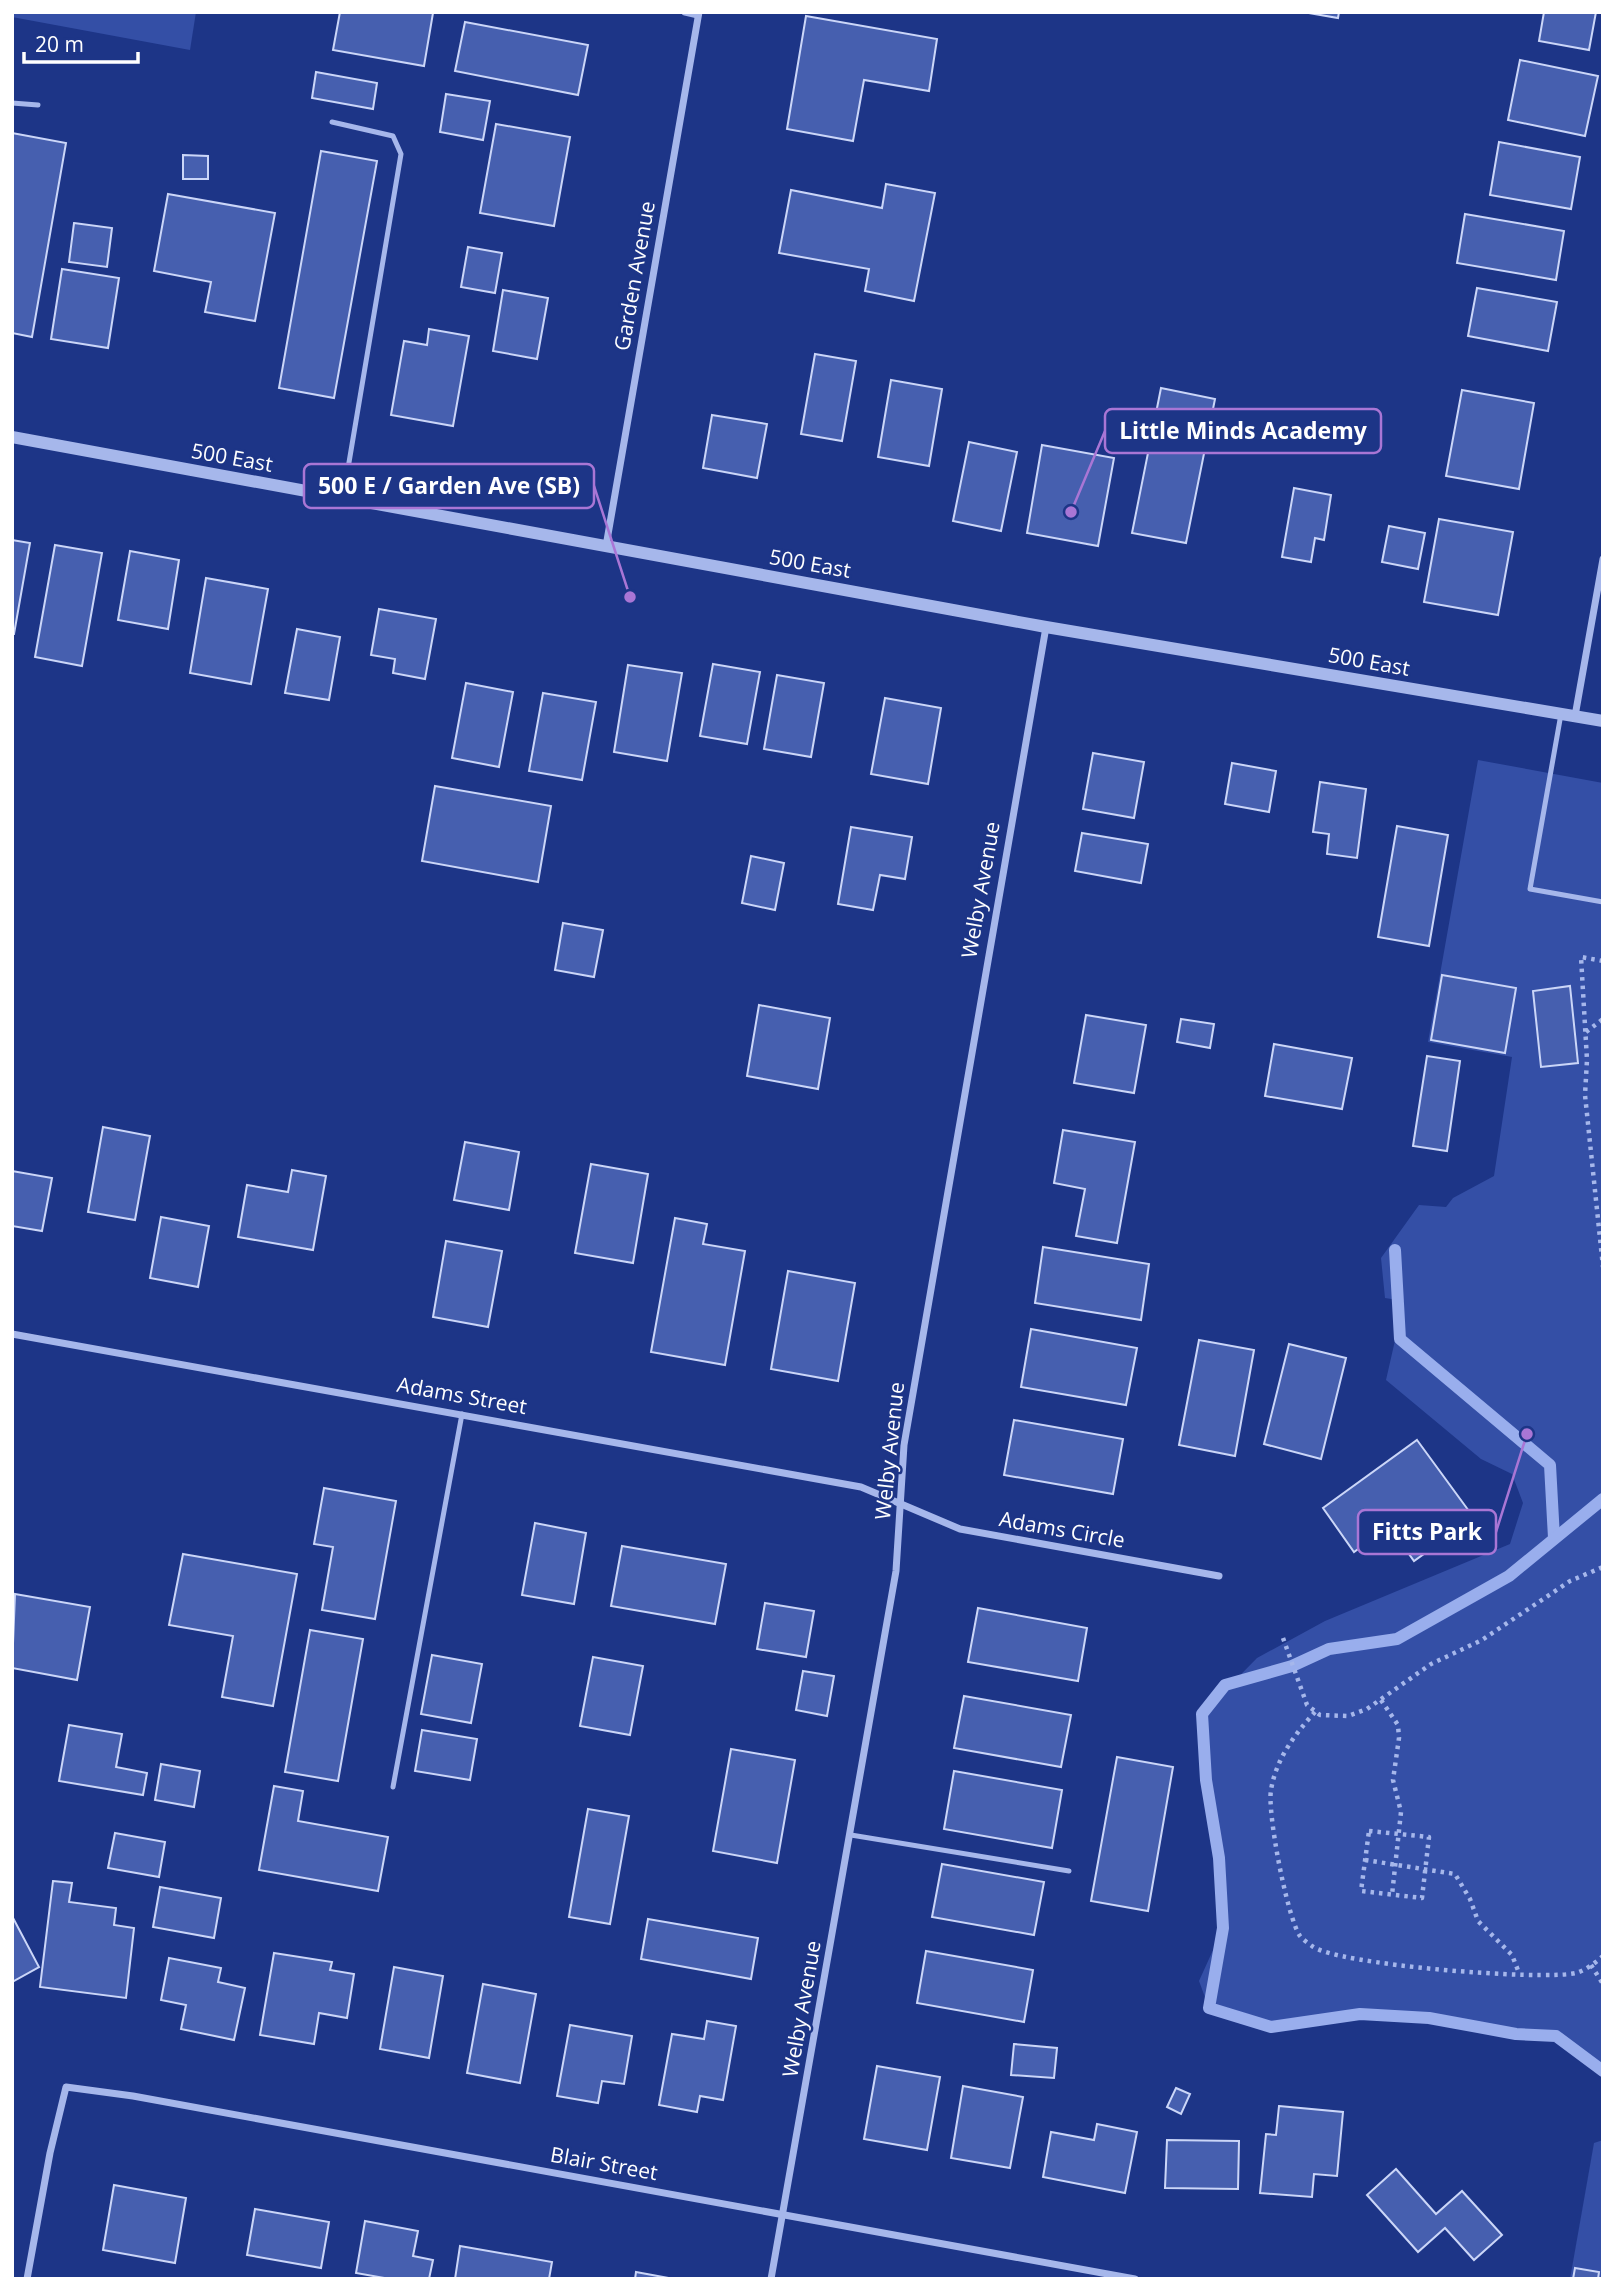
<svg xmlns="http://www.w3.org/2000/svg" width="1615" height="2291" viewBox="0 0 1615 2291" font-family="'Open Sans',sans-serif">
	<style>
		.green { fill: #344fa6 }
		.lines { fill: none; stroke-linecap: round; stroke-linejoin: round }
		.stream { stroke: #99aeed; stroke-width: 12 }
		.building { fill: #465faf; stroke: #cbd6f8; stroke-width: 2 }
		.path { stroke: #a6b7eb; stroke-width: 4.5; stroke-dasharray: 3.5 5; stroke-linecap: butt }
		.service { stroke: #a6b7eb; stroke-width: 5 }
		.minor { stroke: #a6b7eb; stroke-width: 7 }
		.tertiary { stroke: #a6b7eb; stroke-width: 12 }
		.labels { text-anchor: middle; stroke-width: 5; stroke-linejoin: round; paint-order: stroke }
		.street-label { font-size: 21px; fill: #fff; stroke: #1d3587 }
		.leader { fill: none; stroke: #a976d5; stroke-width: 2.5 }
		.callout-dot { fill: #a976d5; stroke: #1d3587; stroke-width: 2.5 }
		.callout { fill: #1d3587; stroke: #a976d5; stroke-width: 2.5 }
		.callout-label { font-size: 23px; text-anchor: middle; font-weight: bold; fill: #fff }
	</style>
	<rect width="100%" height="100%" fill="#1d3587"/>
	<!-- green -->
	<g class="green">
		<path d="M12,12h184l-6,38 -178,-33z"/>
		<path d="M1478,760l125,23v1285l-47,-32 -196,-22 -89,13 -62,-19 -10,-27 24,-53 -4,-70 -13,-78 -4,-66 55,-56 68,-37 185,-77 13,-41 -11,-29 -31,-15 -95,-79 18,-79 -19,-3 -4,-40 38,-53 27,2 7,-9 41,-22 18,-119 -84,-15z"/>
		<path d="M1603,2140v139h-33l24,-136z"/>
	</g>
	<g class="lines">
		<!-- stream -->
		<g class="stream">
			<path d="M1395,1250l5,89 150,126 4,73"/>
			<path d="M1603,1499l-94,77 -112,63 -68,10 -37,17 -67,19 -23,29 4,66 13,78 4,70 -14,80 62,19 89,-13 69,4 87,16 40,2 47,35"/>
		</g>
	</g>
	<!-- building -->
	<g class="building">
		<path d="M340,12l93,1 -9,53 -91,-16z"/>
		<path d="M1303,12h36l-1,6z"/>
		<path d="M1544,12h52l-7,38 -50,-9z"/>
		<path d="M806,16l131,23 -8,52 -65,-11 -11,61 -66,-12z"/>
		<path d="M465,22l123,23 -10,50 -123,-24z"/>
		<path d="M1520,60l78,16 -13,60 -77,-16z"/>
		<path d="M316,72l61,11 -4,26 -61,-11z"/>
		<path d="M446,94l44,7 -7,39 -43,-8z"/>
		<path d="M496,124l74,13 -16,89 -74,-13z"/>
		<path d="M12,133l54,10 -34,194 -20,-4z"/>
		<path d="M1499,142l81,15 -9,52 -81,-14z"/>
		<path d="M321,151l56,10 -43,237 -55,-10z"/>
		<path d="M183,155l25,1v23h-25z"/>
		<path d="M886,184l49,9 -21,108 -49,-10 4,-22 -90,-16 12,-63 91,18z"/>
		<path d="M168,194l107,19 -20,108 -50,-9 6,-30 -57,-11z"/>
		<path d="M1465,214l99,17 -8,49 -99,-17z"/>
		<path d="M74,223l38,5 -5,39 -38,-5z"/>
		<path d="M468,247l34,6 -7,40 -34,-6z"/>
		<path d="M62,269l57,9 -11,70 -57,-9z"/>
		<path d="M1477,288l80,14 -9,49 -80,-15z"/>
		<path d="M503,290l45,8 -11,61 -44,-8z"/>
		<path d="M429,329l40,7 -16,90 -62,-11 13,-74 23,4z"/>
		<path d="M815,354l41,7 -14,80 -41,-7z"/>
		<path d="M891,380l51,9 -13,77 -51,-9z"/>
		<path d="M1161,388l54,11 -29,144 -54,-10z"/>
		<path d="M1462,390l72,13 -15,86 -73,-13z"/>
		<path d="M712,415l55,9 -10,54 -54,-10z"/>
		<path d="M969,442l48,10 -16,79 -48,-10z"/>
		<path d="M1042,445l72,13 -16,88 -71,-13z"/>
		<path d="M1294,488l37,7 -7,45 -9,-2 -4,24 -29,-5z"/>
		<path d="M1439,519l74,13 -15,83 -74,-13z"/>
		<path d="M1389,526l36,7 -7,36 -36,-7z"/>
		<path d="M12,540l18,3 -16,91h-2z"/>
		<path d="M55,545l47,8 -20,113 -47,-9z"/>
		<path d="M130,551l49,9 -11,69 -50,-9z"/>
		<path d="M206,578l62,11 -17,95 -61,-11z"/>
		<path d="M379,609l57,10 -11,60 -32,-6 2,-14 -24,-4z"/>
		<path d="M297,629l43,8 -11,63 -44,-7z"/>
		<path d="M713,664l47,8 -13,72 -47,-8z"/>
		<path d="M628,665l54,8 -15,88 -53,-9z"/>
		<path d="M777,675l47,8 -13,74 -47,-8z"/>
		<path d="M466,683l47,9 -14,75 -47,-9z"/>
		<path d="M543,693l53,9 -14,78 -53,-9z"/>
		<path d="M885,698l56,10 -13,76 -57,-10z"/>
		<path d="M1093,753l51,9 -10,56 -51,-9z"/>
		<path d="M1232,763l44,8 -7,41 -44,-8z"/>
		<path d="M1320,782l46,7 -9,69 -30,-4 2,-20 -16,-2z"/>
		<path d="M435,786l116,20 -13,76 -116,-21z"/>
		<path d="M1397,826l51,9 -19,111 -51,-9z"/>
		<path d="M851,827l61,10 -7,42 -25,-4 -7,35 -35,-6z"/>
		<path d="M1082,833l66,11 -7,39 -66,-12z"/>
		<path d="M751,856l33,7 -9,47 -33,-7z"/>
		<path d="M563,923l40,7 -9,47 -39,-7z"/>
		<path d="M1442,975l74,13 -11,65 -74,-13z"/>
		<path d="M1570,986l8,77 -37,4 -8,-76z"/>
		<path d="M759,1005l71,13 -12,71 -71,-13z"/>
		<path d="M1086,1015l60,10 -12,68 -60,-10z"/>
		<path d="M1181,1019l33,5 -4,24 -33,-6z"/>
		<path d="M1274,1044l78,14 -10,51 -77,-13z"/>
		<path d="M1427,1056l33,5 -13,90 -34,-5z"/>
		<path d="M103,1127l47,9 -15,84 -47,-8z"/>
		<path d="M1063,1130l72,12 -18,101 -41,-7 9,-47 -31,-6z"/>
		<path d="M465,1142l54,10 -10,58 -55,-10z"/>
		<path d="M591,1164l57,10 -15,89 -58,-10z"/>
		<path d="M292,1170l34,6 -13,74 -75,-13 9,-52 41,7z"/>
		<path d="M12,1171l40,7 -10,53 -30,-5z"/>
		<path d="M161,1217l48,9 -11,61 -48,-9z"/>
		<path d="M675,1218l32,6 -4,20 42,7 -20,114 -74,-13z"/>
		<path d="M446,1241l56,10 -14,76 -55,-10z"/>
		<path d="M1043,1247l106,17 -8,56 -106,-17z"/>
		<path d="M788,1271l67,12 -17,98 -67,-12z"/>
		<path d="M1031,1329l106,19 -11,57 -105,-18z"/>
		<path d="M1199,1340l55,10 -19,106 -56,-11z"/>
		<path d="M1289,1344l57,14 -25,101 -57,-15z"/>
		<path d="M1014,1420l109,19 -10,55 -109,-19z"/>
		<path d="M1417,1440l57,78 -60,43 -25,-35 -35,26 -31,-44z"/>
		<path d="M324,1488l72,13 -21,118 -53,-9 11,-63 -19,-3z"/>
		<path d="M535,1523l51,10 -12,71 -52,-9z"/>
		<path d="M622,1546l104,18 -11,60 -104,-18z"/>
		<path d="M183,1554l114,20 -24,132 -51,-9 11,-61 -64,-11z"/>
		<path d="M15,1594l75,13 -13,73 -65,-12z"/>
		<path d="M765,1603l49,8 -8,46 -49,-8z"/>
		<path d="M978,1608l109,20 -9,53 -110,-19z"/>
		<path d="M310,1630l53,9 -25,142 -53,-9z"/>
		<path d="M432,1655l50,9 -11,59 -50,-9z"/>
		<path d="M593,1657l50,9 -13,69 -50,-9z"/>
		<path d="M803,1671l31,5 -7,40 -31,-6z"/>
		<path d="M964,1696l107,19 -10,52 -107,-19z"/>
		<path d="M69,1725l53,9 -6,33 31,6 -4,22 -84,-14z"/>
		<path d="M422,1730l55,9 -7,41 -55,-9z"/>
		<path d="M731,1749l64,11 -18,103 -64,-12z"/>
		<path d="M1117,1757l56,10 -25,144 -57,-10z"/>
		<path d="M161,1764l39,7 -6,36 -39,-7z"/>
		<path d="M954,1771l108,19 -10,58 -108,-19z"/>
		<path d="M274,1786l29,5 -5,30 90,16 -10,54 -119,-21z"/>
		<path d="M588,1809l41,7 -19,108 -41,-7z"/>
		<path d="M115,1833l50,9 -6,35 -51,-9z"/>
		<path d="M942,1864l102,18 -10,53 -102,-18z"/>
		<path d="M53,1881l19,2 -3,19 47,6 -2,17 20,3 -8,70 -86,-11z"/>
		<path d="M160,1887l61,11 -7,40 -61,-11z"/>
		<path d="M12,1916l27,51 -27,15z"/>
		<path d="M648,1919l110,19 -7,41 -110,-20z"/>
		<path d="M926,1951l107,19 -9,52 -107,-19z"/>
		<path d="M274,1953l58,9 -2,8 24,4 -7,44 -28,-5 -5,31 -54,-9z"/>
		<path d="M169,1958l52,10 -3,14 27,6 -11,52 -53,-11 5,-24 -25,-5z"/>
		<path d="M394,1967l49,9 -14,82 -49,-9z"/>
		<path d="M483,1984l53,10 -16,89 -53,-10z"/>
		<path d="M707,2021l29,5 -13,74 -23,-4 -3,16 -38,-7 13,-71 32,5z"/>
		<path d="M570,2025l62,11 -8,48 -22,-3 -4,22 -41,-7z"/>
		<path d="M1014,2044l43,4 -3,30 -43,-3z"/>
		<path d="M877,2066l63,11 -13,73 -63,-11z"/>
		<path d="M963,2086l60,11 -13,71 -59,-10z"/>
		<path d="M1176,2088l14,6 -9,20 -14,-7z"/>
		<path d="M1279,2106l64,6 -6,64 -23,-2 -2,23 -52,-4 6,-59 10,1z"/>
		<path d="M1097,2124l40,8 -12,61 -82,-16 8,-45 43,8z"/>
		<path d="M1167,2140l72,1 -1,48 -73,-1z"/>
		<path d="M1396,2169l40,45 26,-23 40,44 -28,25 -29,-32 -27,24 -51,-57z"/>
		<path d="M114,2185l72,13 -11,65 -72,-13z"/>
		<path d="M255,2209l74,13 -8,46 -74,-13z"/>
		<path d="M365,2221l53,10 -5,25 20,4 -4,19h-39l-34,-6z"/>
		<path d="M460,2246l92,16 -3,17h-94z"/>
		<path d="M1575,2268l24,4 -1,7h-25z"/>
		<path d="M636,2272l38,7h-39z"/>
	</g>
	<g class="lines">
		<!-- path -->
		<g class="path">
			<path d="M1603,961l-22,-4 6,103 -2,35 18,172"/>
			<path d="M1586,1032l17,-13"/>
			<path d="M1283,1638l24,67 13,10 28,1 19,-7 64,-45 51,-24 88,-59 33,-14"/>
			<path d="M1381,1700l17,25 1,13 -6,42 8,32 -9,83"/>
			<path d="M1315,1712c-20,22 -39,47 -44,78 -4,22 16,127 29,146 3,4 8,7 12,10 24,19 231,35 264,27 10,-3 19,-10 27,-17"/>
			<path d="M1369,1831l60,6 -7,61 -61,-7z"/>
			<path d="M1365,1860l90,14 15,25 8,22 34,34 7,18"/>
			<path d="M1591,1965l12,19"/>
		</g>
		<!-- service -->
		<g class="service">
			<path d="M12,103l26,2"/>
			<path d="M332,122l61,14 8,18 -58,344"/>
			<path d="M1561,714l-31,175 73,13"/>
			<path d="M393,1787l69,-373"/>
			<path d="M851,1835l218,36"/>
		</g>
		<!-- minor -->
		<g class="minor">
			<path d="M685,12l13,3"/>
			<path d="M606,546l93,-534"/>
			<path d="M1575,716l28,-157"/>
			<path d="M12,1334l849,153 99,42 259,47"/>
			<path d="M27,2279l23,-126 16,-66 67,9 1002,183"/>
			<path d="M771,2279l125,-708 8,-126 142,-818"/>
		</g>
		<!-- tertiary -->
		<path class="tertiary" d="M12,437l1034,190 557,94"/>
	</g>
	<g class="labels">
		<!-- street labels -->
		<g class="street-label">
			<text transform="translate(635 276) rotate(-80)" y="7">Garden Avenue</text>
			<text transform="translate(232 458) rotate(10)" y="7">500 East</text>
			<text transform="translate(810 564) rotate(10)" y="7">500 East</text>
			<text transform="translate(1369 662) rotate(10)" y="7">500 East</text>
			<text transform="translate(981 890) rotate(-80)" y="7">Welby Avenue</text>
			<text transform="translate(462 1396) rotate(10)" y="7">Adams Street</text>
			<text transform="translate(890 1451) rotate(-84)" y="7">Welby Avenue</text>
			<text transform="translate(1062 1530) rotate(10)" y="7">Adams Circle</text>
			<text transform="translate(802 2009) rotate(-80)" y="7">Welby Avenue</text>
			<text transform="translate(604 2164) rotate(10)" y="7">Blair Street</text>
		</g>
	</g>
	<!-- callouts -->
	<path class="leader" d="M1071 512L1105 431M630 597L594 486M1527 1434L1496 1532"/>
	<g class="callout-dot">
		<circle cx="1071" cy="512" r="7"/>
		<circle cx="630" cy="597" r="7"/>
		<circle cx="1527" cy="1434" r="7"/>
	</g>
	<g class="callout">
		<rect x="1105" y="409" width="276" height="44" rx="7"/>
		<rect x="304" y="464" width="290" height="44" rx="7"/>
		<rect x="1358" y="1510" width="138" height="44" rx="7"/>
	</g>
	<g class="callout-label">
		<text x="1243" y="439">Little Minds Academy</text>
		<text x="449" y="494">500 E / Garden Ave (SB)</text>
		<text x="1427" y="1540">Fitts Park</text>
	</g>
	<!-- border -->
	<rect width="1615" height="2291" fill="none" stroke="#ffffff" stroke-width="28"/>
	<!-- scale -->
	<path d="M24 52v10h114v-10" fill="none" stroke="#ffffff" stroke-width="3.5"/>
	<text x="35" y="52" font-size="21" fill="#ffffff" stroke="#1d3587" stroke-width="5" paint-order="stroke">20 m</text>
</svg>
